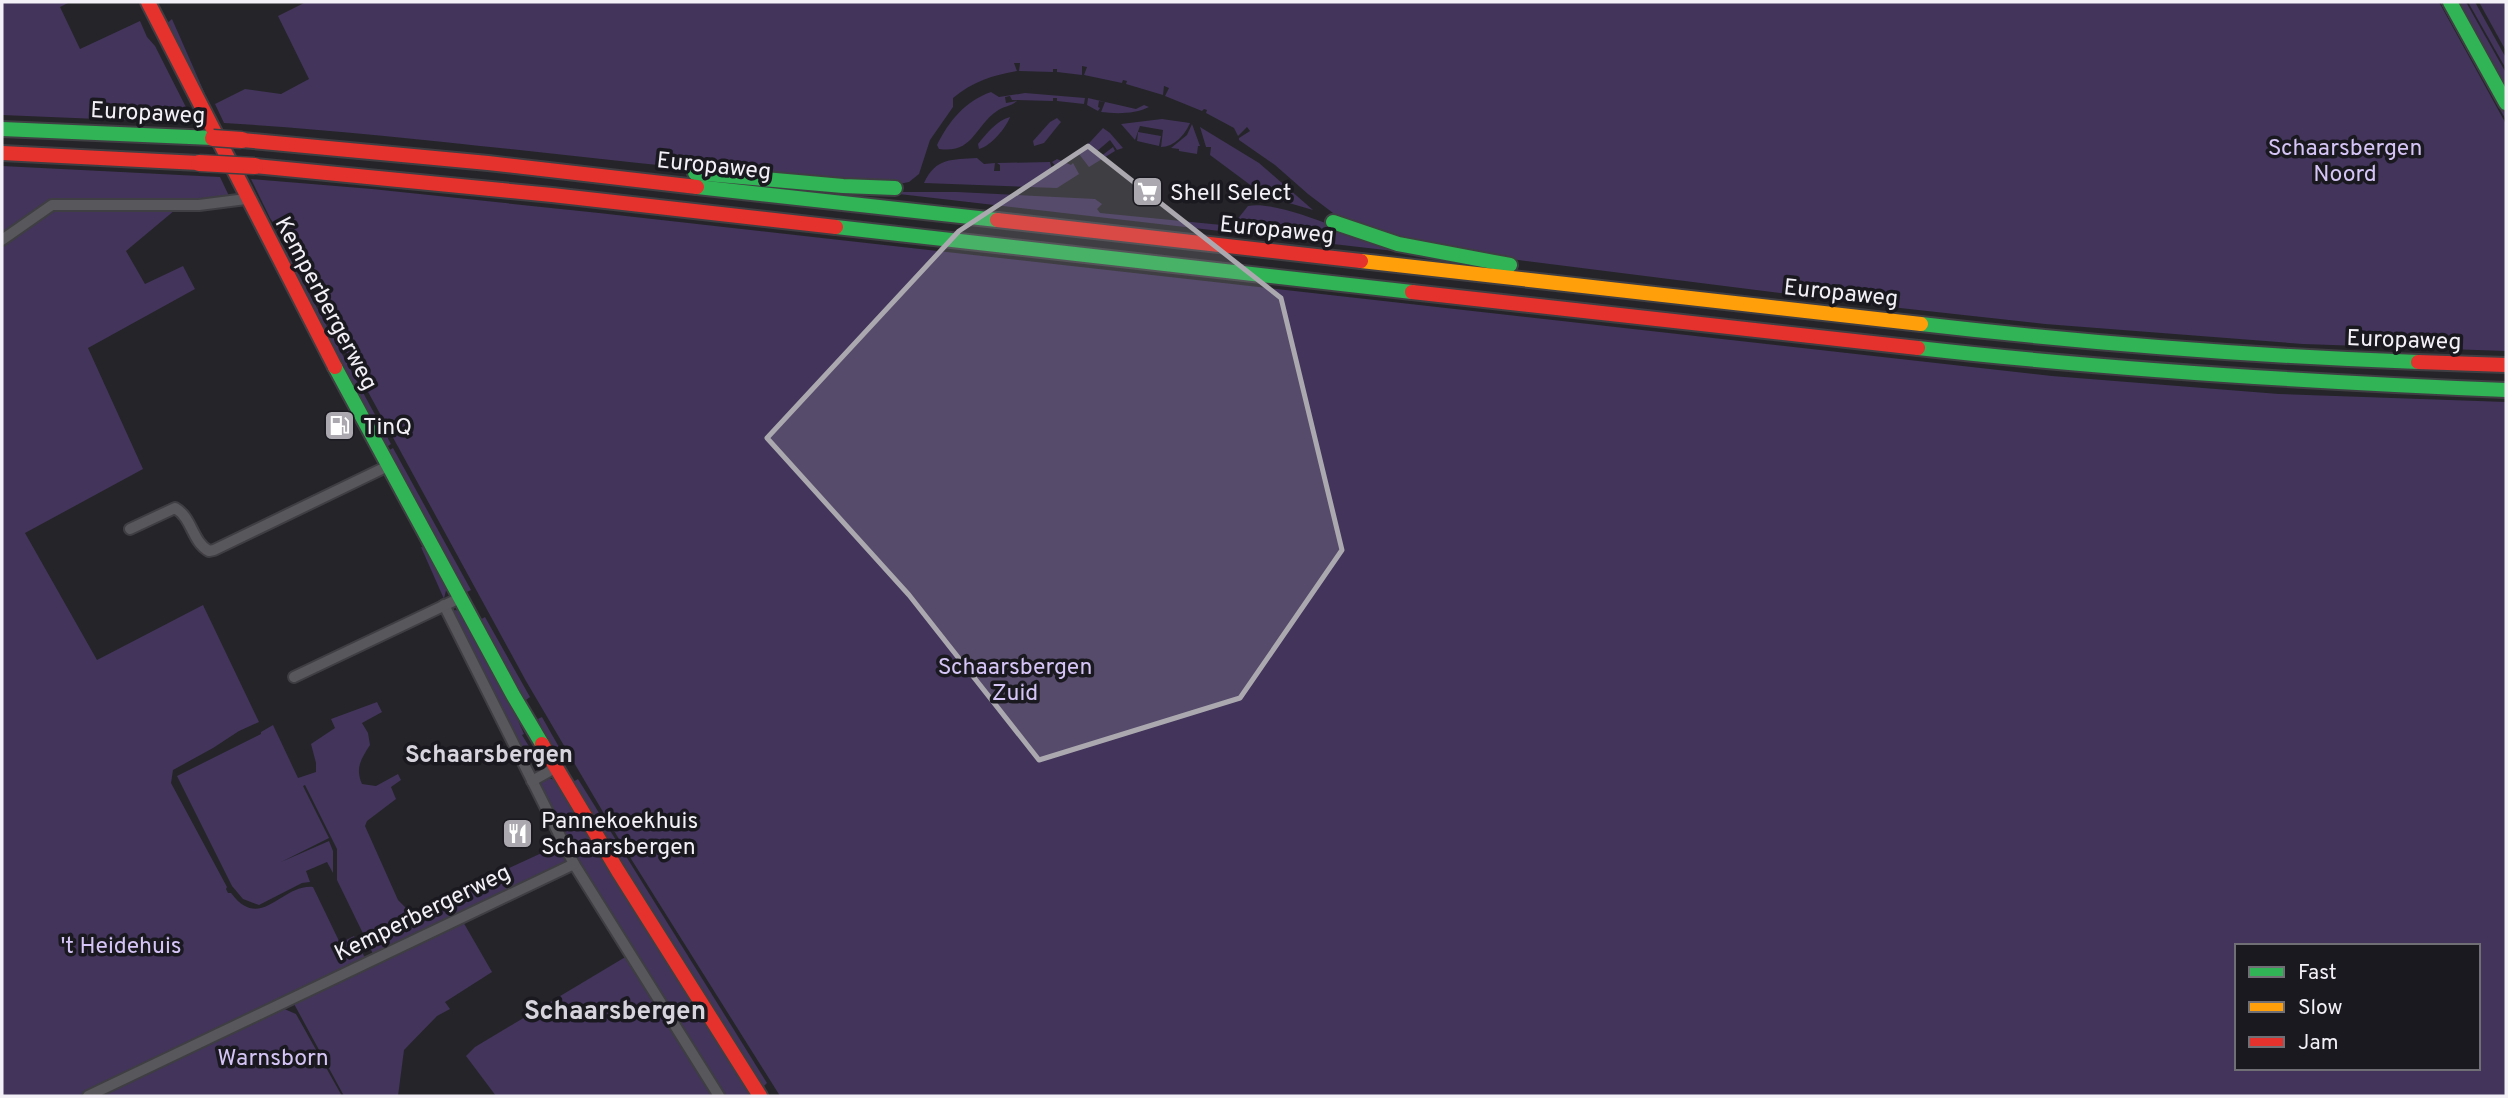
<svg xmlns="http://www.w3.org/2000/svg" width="2508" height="1098" viewBox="0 0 2508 1098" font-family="Overpass,sans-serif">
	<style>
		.green { fill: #42345b; fill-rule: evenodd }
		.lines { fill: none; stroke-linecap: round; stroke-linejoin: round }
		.street-casing { stroke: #3f3e43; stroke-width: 14 }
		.fast-casing { stroke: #3f3e43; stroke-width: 18 }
		.slow-casing { stroke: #3f3e43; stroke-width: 18 }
		.jam-casing { stroke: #3f3e43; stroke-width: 18 }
		.street { stroke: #58575b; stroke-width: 10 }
		.fast { stroke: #30b455; stroke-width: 14 }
		.slow { stroke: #ff9f0a; stroke-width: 14 }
		.jam { stroke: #e5322d; stroke-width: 14 }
		.jam-bridge-casing { stroke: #3f3e43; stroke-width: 19; stroke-linecap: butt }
		.jam-bridge { stroke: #e5322d; stroke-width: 16 }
		.marked { fill: #aba9af; fill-opacity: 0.2; stroke: #aba9af; stroke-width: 5; stroke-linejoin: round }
		.labels { text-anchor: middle; stroke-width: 7; stroke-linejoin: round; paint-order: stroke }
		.street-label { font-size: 23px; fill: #f3f1f7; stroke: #1b1920 }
		.park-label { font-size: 23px; fill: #d5c5f6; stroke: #1b1920 }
		.poi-label { font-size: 23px; fill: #f3f1f7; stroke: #1b1920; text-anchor: start }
		.neighbourhood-label { font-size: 24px; font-weight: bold; fill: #d7d4de; stroke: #1b1920 }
		.quarter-label { font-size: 26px; font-weight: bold; fill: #d7d4de; stroke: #1b1920 }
	</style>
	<rect width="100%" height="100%" fill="#252428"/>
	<!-- green -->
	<g class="green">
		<path d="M2,2h68l-10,5 20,42 60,-28 7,16 8,9 39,77 -192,-8z"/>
		<path d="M306,2h2133l67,122v227l-203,-7 -258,-20 -145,-16 -461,-58 -102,-34 -29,-22 -33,-29 -36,-25v-2l11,-7 -3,-4 -9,9 -4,-8 -28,-15 1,-3 -3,-1 -2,2 -37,-15 4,-8 -5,-2 -1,9 -37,-11 1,-3 -4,-1 -1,3 -38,-8 3,-8 -5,-1v9l-25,-3v-3h-4v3l-34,-1 1,-8h-6l3,8c-24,4 -45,11 -64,27v9l-23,33 -11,34 -10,8 -10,2c-226,-10 -451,-48 -675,-61l-9,-19 30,-15 36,5 28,-15 -31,-63z"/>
		<path d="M2440,2h4l62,111v7z"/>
		<path d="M2456,2h10l40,71v18z"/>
		<path d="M2468,2h7l31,56v11z"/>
		<path d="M2479,2h27v49z"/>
		<path d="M172,19l33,75 -4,1 -36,-70z"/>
		<path d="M991,92l8,5 26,-4 60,5 -1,6 -27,-3v-3h-4v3l-41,-1 -2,-4 -5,1 1,6 11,-2c-7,6 -14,5 -20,10 -23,16 -24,43 -58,38l-2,-4c12,-24 28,-44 54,-53z"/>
		<path d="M1088,98l48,11 8,-4 5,2c-14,7 -32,7 -48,5l4,-10 -6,-1 -1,6 2,1 -2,3 -11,-6z"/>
		<path d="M1010,117c-4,11 -19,29 -31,32l-1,-5c9,-11 18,-23 32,-27z"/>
		<path d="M1057,118l4,4 -17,21 -10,3 -1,-5 17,-19z"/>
		<path d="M1162,119l28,4c-5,12 -16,24 -29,24l2,-17 -23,-4 -5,14 -14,-16z"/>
		<path d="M1192,124l8,22h-2l-1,8 -18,-3v-2l-8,-1 16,-13z"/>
		<path d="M1200,127l59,36 54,47 -55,-16 -5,-7 -43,-32 1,-8h-5z"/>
		<path d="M1103,128l7,5 13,15 -6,2 -7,-10 -14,12 4,5 13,-10 2,4 -26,16 -10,-13z"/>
		<path d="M1138,132l23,4 -2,10 -22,-5z"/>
		<path d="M977,158l7,6 11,-1 -1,8h6v-6l-3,-2 53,-1 3,10 5,-3 -6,-7 5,-3 14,6 2,-2 6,11 -22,14 -133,-5c12,-26 28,-23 53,-25z"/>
		<path d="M2,166l218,11 10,21 -15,2 -155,1 -58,36z"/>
		<path d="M251,179l121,10 227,24 1453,163 227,18 227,8v694h-1726l-157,-250 -97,-165 -236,-432 -20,-31zM2237,946h241v122h-241z"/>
		<path d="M898,192h59l138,7 7,5 -5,5 3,4 132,13 16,-20c31,-7 113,32 146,45l-495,-57z"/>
		<path d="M253,198l33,53 105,193 -7,5z"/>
		<path d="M53,207l122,3 -49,41 19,33 38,-18 12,23 -107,59 55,121 -118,64 72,127 106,-55 56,117 -20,9 -26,17 -40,22 -2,13 56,104 -1,2 2,4h3c30,40 50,-9 82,-6l27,56 14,-7 11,22 -3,5 -281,133h-79v-853z"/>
		<path d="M393,448l78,142 -8,4 -77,-142z"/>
		<path d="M421,547l6,1 20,38 -3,13z"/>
		<path d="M455,610l6,1 47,87 16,36 -2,1 8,13 -8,5 -69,-139z"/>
		<path d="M485,617l45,80 -4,3 -21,-30 -27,-49z"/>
		<path d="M377,702l5,10 -20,11 6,10 2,12c-9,14 -15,23 -8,39l14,2 22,-12 3,6 -10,7 5,12 -29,22 -2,5 33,74 13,13 148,-68 9,16 -3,4 -186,90 -6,-1 -36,-74v-31l-32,-64 -2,1 26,52 -48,24 48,-21 4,10v22l-6,-11 -21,9 4,11 -8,1 -43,22 -16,-6 -11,-13 -55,-110 84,-42v-2l12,-7 25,53 18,-6v-9l-5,-19 24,-16 -4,-9z"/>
		<path d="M542,717l22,39v4l-5,3 -21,-44z"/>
		<path d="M547,778l9,2 197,316h-29l-147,-234 -38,-75 2,-5z"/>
		<path d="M578,779l189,304 -4,4 -13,-15 -179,-289z"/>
		<path d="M462,920l30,52 -47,30 5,7 -13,7 -33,34 -6,46h-54l-51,-94z"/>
		<path d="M627,956l88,140h-219l-30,-40 9,-9z"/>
		<path d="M282,1008l14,6 46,82h-246z"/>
	</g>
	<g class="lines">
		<defs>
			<g id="street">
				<path d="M2,240l50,-35h147l47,-6"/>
				<path d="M130,529l45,-21c17,9 17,34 34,43l5,-1 174,-84"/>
				<path d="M444,605l130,259 145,232"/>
				<path d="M294,677l166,-79"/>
				<path d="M532,781l23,-13"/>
				<path d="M88,1096l486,-232"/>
			</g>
			<g id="fast">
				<path d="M2450,2l56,101"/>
				<path d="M2,129l211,9"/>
				<path d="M695,173l148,13 52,2"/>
				<path d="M697,187l300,33"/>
				<path d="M1333,222l65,22 112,21"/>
				<path d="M836,227l576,65"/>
				<path d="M1921,324c165,19 331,32 497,38"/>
				<path d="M1918,348c196,22 391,34 588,42"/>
				<path d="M335,367l178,328 29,49"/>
			</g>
			<path id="slow" d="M1361,261l560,63"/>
			<g id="jam">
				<path d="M148,2l187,365"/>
				<path d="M242,140l246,23 209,24"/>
				<path d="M2,153l197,10"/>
				<path d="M255,166l297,29 284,32"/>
				<path d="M997,220l364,41"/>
				<path d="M1412,292l506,56"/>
				<path d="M2418,362l88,3"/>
				<path d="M542,744l76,127 142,225"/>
			</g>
		</defs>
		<!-- street casing -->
		<use href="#street" class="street-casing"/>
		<!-- fast casing -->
		<use href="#fast" class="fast-casing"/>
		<!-- slow casing -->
		<use href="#slow" class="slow-casing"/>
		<!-- jam casing -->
		<use href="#jam" class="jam-casing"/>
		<!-- street -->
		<use href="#street" class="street"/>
		<!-- fast -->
		<use href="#fast" class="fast"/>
		<!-- slow -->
		<use href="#slow" class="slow"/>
		<!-- jam -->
		<use href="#jam" class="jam"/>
		<defs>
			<g id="jam-bridge">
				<path d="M213,138l29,2"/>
				<path d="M199,163l56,3"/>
			</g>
		</defs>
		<!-- jam-bridge casing -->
		<use href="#jam-bridge" class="jam-bridge-casing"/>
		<!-- jam-bridge -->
		<use href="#jam-bridge" class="jam-bridge"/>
	</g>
	<!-- marked area -->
	<path class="marked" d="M1088,146l193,152 61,252 -102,148 -201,62 -130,-165 -142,-157 192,-207z"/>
	<!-- icons -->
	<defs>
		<symbol id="supermarket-square" viewBox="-11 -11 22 22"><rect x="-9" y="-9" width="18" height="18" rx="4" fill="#aba9af" stroke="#1b1920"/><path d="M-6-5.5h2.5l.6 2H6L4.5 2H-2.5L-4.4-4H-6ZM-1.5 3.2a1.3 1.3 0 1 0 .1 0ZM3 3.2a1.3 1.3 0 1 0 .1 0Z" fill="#fff"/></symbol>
		<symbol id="fuel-square" viewBox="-11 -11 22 22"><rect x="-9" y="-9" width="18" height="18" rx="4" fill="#aba9af" stroke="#1b1920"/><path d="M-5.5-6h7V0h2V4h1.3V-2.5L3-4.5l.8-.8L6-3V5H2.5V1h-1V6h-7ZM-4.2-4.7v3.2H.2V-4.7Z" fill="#fff"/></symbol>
		<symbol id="restaurant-square" viewBox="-11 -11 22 22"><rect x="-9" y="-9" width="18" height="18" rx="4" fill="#aba9af" stroke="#1b1920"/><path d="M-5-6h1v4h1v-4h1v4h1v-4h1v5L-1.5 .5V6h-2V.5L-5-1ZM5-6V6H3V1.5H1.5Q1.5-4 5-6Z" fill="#fff"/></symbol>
	</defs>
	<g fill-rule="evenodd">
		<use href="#supermarket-square" x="1130" y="174" width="35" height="35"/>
		<use href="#fuel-square" x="322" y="408" width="35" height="35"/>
		<use href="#restaurant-square" x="500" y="816" width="35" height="35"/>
	</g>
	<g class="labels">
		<!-- street labels -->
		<g class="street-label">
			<text transform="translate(148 112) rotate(3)" y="8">Europaweg</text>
			<text transform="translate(714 165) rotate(6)" y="8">Europaweg</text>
			<text transform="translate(1277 229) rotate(6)" y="8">Europaweg</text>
			<text transform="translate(1841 292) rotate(6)" y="8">Europaweg</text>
			<text transform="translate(327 303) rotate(62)" y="8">Kemperbergerweg</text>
			<text transform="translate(2404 339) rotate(2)" y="8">Europaweg</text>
			<text transform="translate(422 912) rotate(-26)" y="8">Kemperbergerweg</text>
		</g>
		<!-- park labels -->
		<g class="park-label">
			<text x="2345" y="155">Schaarsbergen<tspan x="2345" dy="26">Noord</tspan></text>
			<text x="1015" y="674">Schaarsbergen<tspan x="1015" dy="26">Zuid</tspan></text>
			<text x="121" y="953">'t Heidehuis</text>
			<text x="273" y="1065">Warnsborn</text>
		</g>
		<!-- poi labels -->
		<g class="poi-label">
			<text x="1170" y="200">Shell Select</text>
			<text x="363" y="434">TinQ</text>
			<text x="541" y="828">Pannekoekhuis<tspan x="541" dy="26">Schaarsbergen</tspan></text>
		</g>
		<!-- neighbourhood labels -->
		<g class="neighbourhood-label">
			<text x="489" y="762">Schaarsbergen</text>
		</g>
		<!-- quarter labels -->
		<g class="quarter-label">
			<text x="615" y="1019">Schaarsbergen</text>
		</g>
	</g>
	<!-- border -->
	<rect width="2508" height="1098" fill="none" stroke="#f3f1f7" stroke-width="7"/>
	<!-- legend -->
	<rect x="2235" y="944" width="245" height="126" fill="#1b1920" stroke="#716f76" stroke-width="2"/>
	<rect x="2249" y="967" width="35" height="10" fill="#30b455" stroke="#716f76" stroke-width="2"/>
	<text x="2298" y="979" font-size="21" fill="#f3f1f7">Fast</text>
	<rect x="2249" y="1002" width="35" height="10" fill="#ff9f0a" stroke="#716f76" stroke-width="2"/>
	<text x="2298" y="1014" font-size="21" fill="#f3f1f7">Slow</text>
	<rect x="2249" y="1037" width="35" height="10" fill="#e5322d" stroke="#716f76" stroke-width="2"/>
	<text x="2298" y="1049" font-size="21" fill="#f3f1f7">Jam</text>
</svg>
